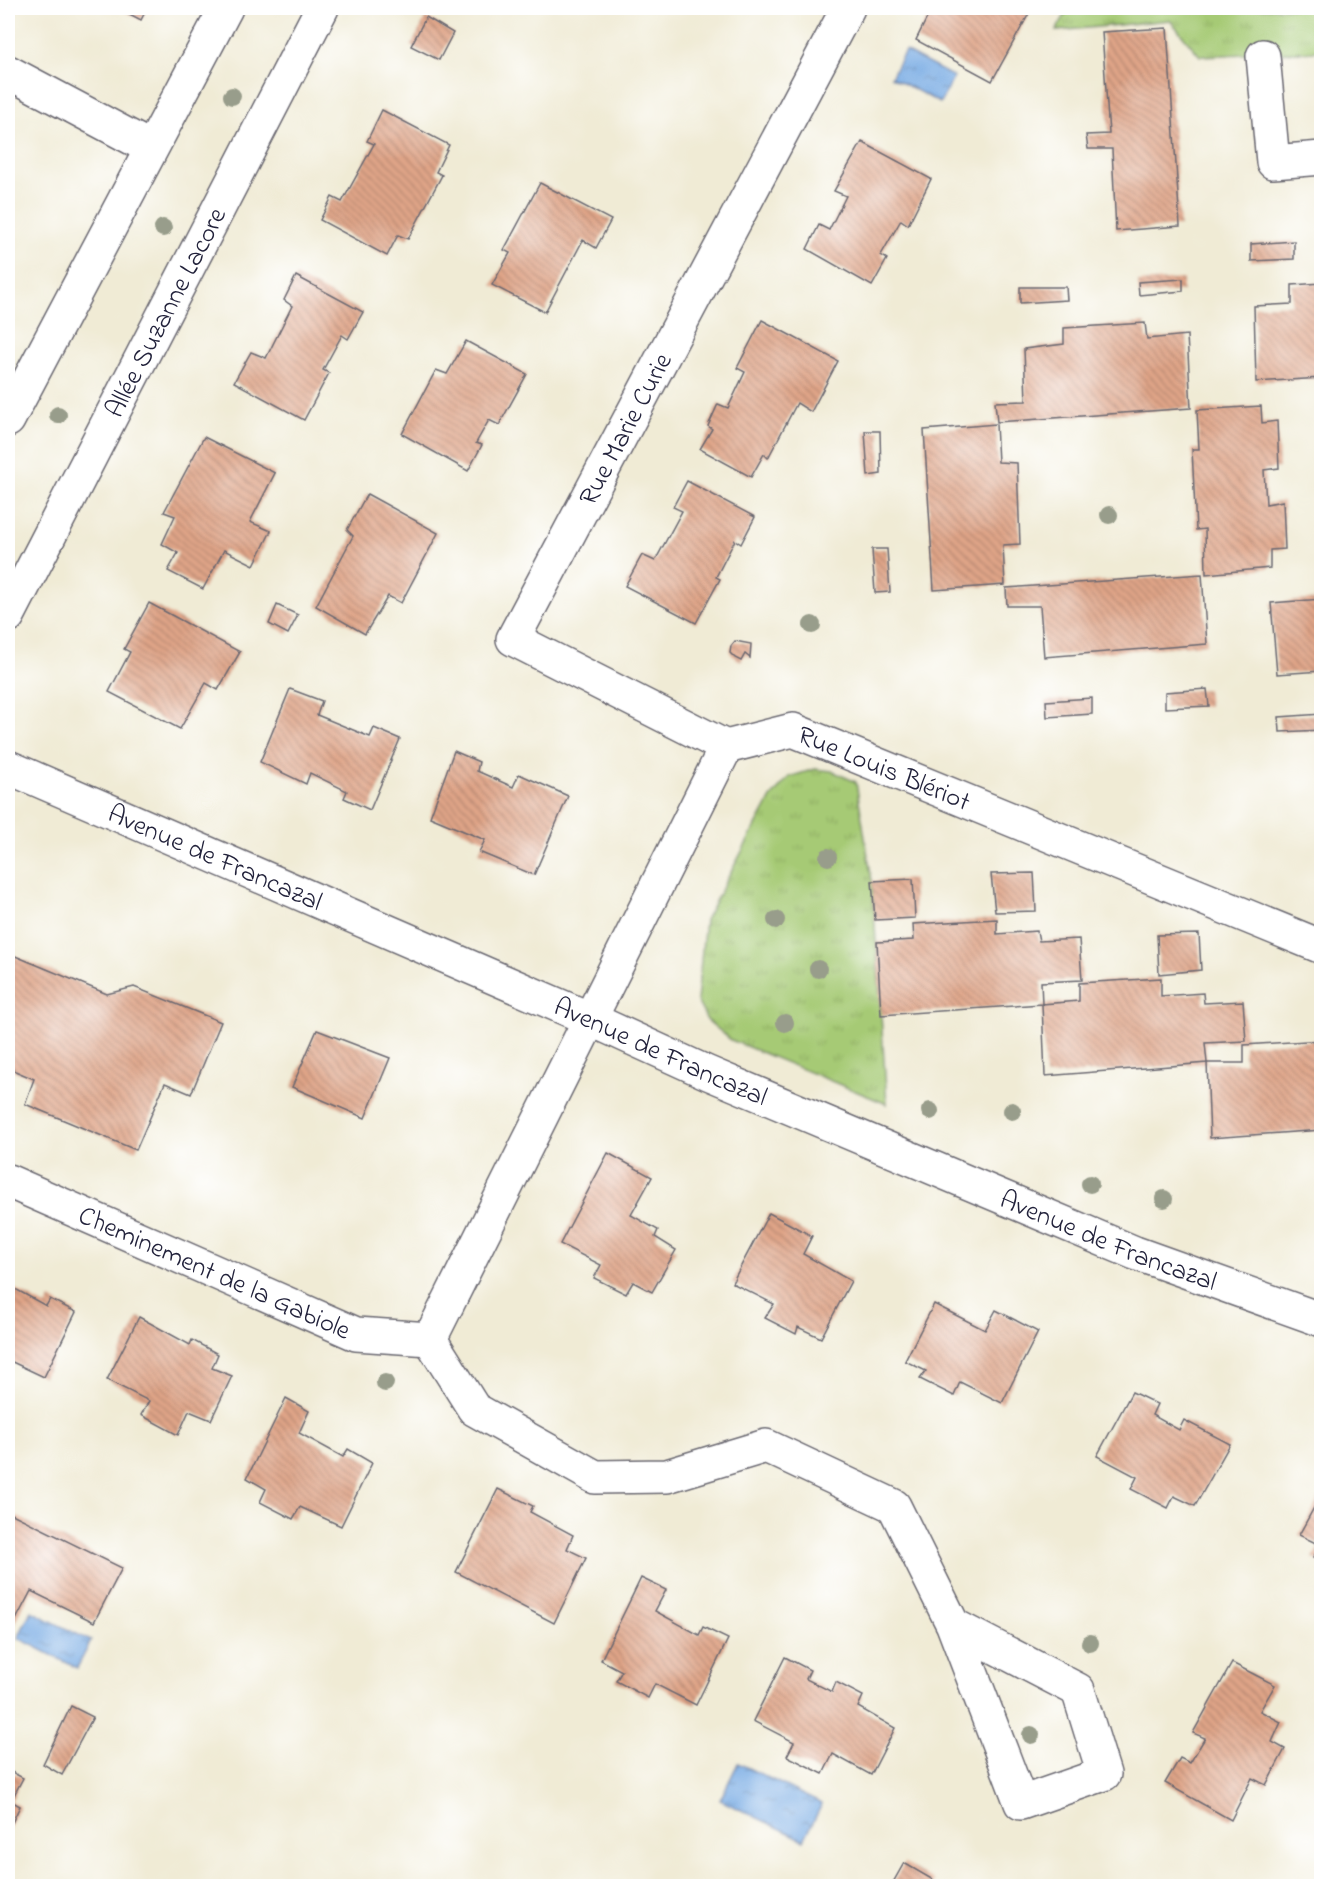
<svg xmlns="http://www.w3.org/2000/svg" width="1329" height="1894" viewBox="0 0 1329 1894" font-family="'Indie Flower',sans-serif">
	<style>
		.grass { fill: url(#grass-tufts); stroke: #647658; stroke-width: 1.5 }
		.water { fill: url(#water-ripples); stroke: #4c668f; stroke-width: 1.5 }
		.building { fill: url(#building-back-hatch) }
		.lines { fill: none; stroke-linecap: round; stroke-linejoin: round }
		.minor-casing { stroke: #6a6871; stroke-width: 36 }
		.minor { stroke: #fff; stroke-width: 33 }
		.tree { fill: #989d8b }
		.labels { text-anchor: middle; stroke-width: 6; stroke-linejoin: round; paint-order: stroke }
		.street-label { font-size: 27px; fill: #22223b; stroke: #fff }
	</style>
	<defs>
		<pattern id="grass-tufts" width="24" height="20" patternUnits="userSpaceOnUse" patternTransform="scale(1.5)"><rect width="24" height="20" fill="#a6ca74"/><path d="M3 7l-1-3M5 7V3M7 7l1-3M15 17l-1-3M17 17v-4M19 17l1-3" fill="none" stroke="#8fad65"/></pattern>
		<pattern id="water-ripples" width="26" height="14" patternUnits="userSpaceOnUse" patternTransform="scale(1.5)"><rect width="26" height="14" fill="#77aae3"/><path d="M2 4q2-2 4 0t4 0M15 11q2-2 4 0t4 0" fill="none" stroke="#618ab9"/></pattern>
		<pattern id="building-back-hatch" width="6" height="6" patternUnits="userSpaceOnUse" patternTransform="scale(1.5)"><rect width="6" height="6" fill="#dfa487"/><path d="M-1 5l2 2M0 0l6 6M5-1l2 2" fill="none" stroke="#b48570"/></pattern>
	</defs>
	<rect width="100%" height="100%" fill="#fff"/>
	<filter id="ink" filterUnits="userSpaceOnUse"><feTurbulence type="fractalNoise" baseFrequency=".0167" numOctaves="2"/><feDisplacementMap in="SourceGraphic" scale="12" xChannelSelector="R" yChannelSelector="G"/><feConvolveMatrix kernelMatrix="1 2 1 2 8 2 1 2 1" color-interpolation-filters="sRGB"/></filter>
	<filter id="wash" filterUnits="userSpaceOnUse"><feTurbulence type="fractalNoise" baseFrequency=".008" numOctaves="4" result="noise"/><feDisplacementMap in="SourceGraphic" scale="24" xChannelSelector="R" yChannelSelector="G"/><feGaussianBlur stdDeviation="1.35" result="paint"/><feColorMatrix in="noise" values="0 0 0 0 0 0 0 0 0 0 0 0 0 0 0 0 0 1.4 0 .05"/><feComposite in="paint" operator="in"/></filter>
	<g filter="url(#wash)">
		<rect width="100%" height="100%" fill="#f0ebd5"/>
		<!-- grass -->
		<g class="grass">
			<path d="M1069,8h252v43l-121,5 -30,-36 -114,11z"/>
			<path d="M815,769l17,2 24,11 16,99 15,223 -156,-64 -24,-20 -10,-19 8,-81 66,-122 18,-21z"/>
		</g>
		<!-- water -->
		<g class="water">
			<path d="M905,51l49,26 -14,26 -49,-26z"/>
			<path d="M31,1611l60,30 -14,27 -59,-30z"/>
			<path d="M738,1763l84,41 -18,36 -84,-40z"/>
		</g>
		<g id="blocks">
			<!-- building -->
			<g class="building">
				<path d="M118,8h29l-6,12z"/>
				<path d="M932,8h100l-40,73 -76,-41z"/>
				<path d="M426,17l27,16 -14,27 -28,-14z"/>
				<path d="M1167,28l13,198 -64,5 -4,-82h-24l-2,-14 23,-1 -7,-102z"/>
				<path d="M382,110l67,35 -13,27 6,3 -34,64 -10,-4 -11,21 -67,-36 12,-23 10,5 32,-58 -7,-3z"/>
				<path d="M862,142l69,37 -23,46 -7,-5 -20,35 6,4 -15,27 -65,-37 12,-24 10,5 17,-34 -12,-5z"/>
				<path d="M540,183l71,37 -15,28 -13,-8 -38,72 -53,-27 18,-32 -6,-3z"/>
				<path d="M1294,241v18l-43,2v-17z"/>
				<path d="M296,276l67,36 -15,27 -6,-4 -19,35 6,3 -25,47 -70,-38 17,-30 15,6 26,-52 -8,-6z"/>
				<path d="M1183,279v12l-44,4 -1,-13z"/>
				<path d="M1322,283v95l-66,4 -2,-76 38,-2v-19z"/>
				<path d="M1020,287h46l1,13 -47,3z"/>
				<path d="M762,320l76,41 -27,51 -14,-9 -29,55 -4,-4 -13,23 -51,-28 12,-20 -4,-3 10,-22 10,4 17,-36 -8,-4z"/>
				<path d="M1145,323l2,16 40,-4 4,73 -194,14 -2,-20 31,-1 -2,-52 40,-5v-16z"/>
				<path d="M466,341l61,33 -28,51 -10,-5 -13,23 6,2 -14,26 -66,-37 34,-64 11,4z"/>
				<path d="M1261,406l1,17 15,-2 2,47 -15,2 2,34 17,-3 2,48 -15,1v18l-64,6 -1,-45 -9,1 -4,-81h7l-2,-39z"/>
				<path d="M996,424l2,38 19,1 3,81 -17,1 2,40 -71,5 -10,-160z"/>
				<path d="M865,431h15l1,43 -13,2z"/>
				<path d="M204,437l71,36 -25,49 21,9 -17,34 -30,-15 -21,39 -35,-18 10,-18 -16,-9 13,-28 -11,-4z"/>
				<path d="M687,481l68,36 -14,27 -6,-4 -19,37 4,2 -24,44 -71,-37 17,-31 13,6 27,-50 -9,-4z"/>
				<path d="M367,494l71,39 -37,70 -13,-7 -23,38 -49,-28 37,-70 -6,-6z"/>
				<path d="M872,549h15l3,43 -15,1z"/>
				<path d="M1202,574l5,70 -163,13 -4,-51h-33l-1,-18z"/>
				<path d="M1322,599v72l-45,3 -6,-71z"/>
				<path d="M149,603l91,49 -22,38 -12,-7 -26,46 -71,-37 21,-40 -6,-3z"/>
				<path d="M277,605l21,10 -10,19 -19,-10z"/>
				<path d="M735,641l16,3 -1,14 -5,-4 -4,7 -6,-3 -5,-5 1,-7z"/>
				<path d="M290,689l32,12 -5,14 53,22 4,-9 26,11 -30,71 -26,-12 3,-7 -37,-18 -4,11 -46,-22z"/>
				<path d="M1207,689l2,17 -44,2v-16z"/>
				<path d="M1092,698v16l-45,3 -1,-16z"/>
				<path d="M1322,714v16l-42,2 -1,-15z"/>
				<path d="M454,751l25,11 -2,9 36,16 6,-13 49,22 -34,79 -55,-23 6,-12 -55,-23z"/>
				<path d="M1034,873l2,38 -41,1 -4,-38z"/>
				<path d="M913,879l2,39 -40,2 -3,-39z"/>
				<path d="M997,919v15l40,-3 2,10 40,-2 3,41 -41,2 1,22 -161,11 -4,-73 37,-2 -1,-16z"/>
				<path d="M1199,934l2,36 -42,4 -2,-39z"/>
				<path d="M8,953l99,41 27,-7 87,35 -30,72 -26,-11 -29,67 -111,-46 9,-25 -26,-11z"/>
				<path d="M1161,978v18l42,-3 1,10 39,-2 3,40 -41,2 2,20 -162,13 -3,-72 37,-3v-18z"/>
				<path d="M317,1030l73,28 -25,60 -73,-31z"/>
				<path d="M1322,1040v90l-112,8 -3,-75h37v-18z"/>
				<path d="M608,1153l44,24 -21,38 27,15 -3,7 21,13 -24,42 -19,-10 -7,12 -32,-16 7,-13 -41,-21z"/>
				<path d="M769,1213l43,23 -9,18 48,27 -30,57 -23,-11 -2,7 -31,-16 9,-14 -42,-21z"/>
				<path d="M8,1285l38,21 4,-7 26,13 -32,65 -36,-17z"/>
				<path d="M934,1304l51,26 11,-20 42,22 -36,71 -42,-21 -6,14 -34,-17 6,-8 -21,-10z"/>
				<path d="M139,1317l51,28 2,-5 26,14 -6,14 20,8 -21,44 -22,-9 -11,24 -37,-20 8,-14 -42,-21z"/>
				<path d="M1132,1392l25,12 -5,11 27,15 5,-10 46,24 -35,62 -21,-10 -6,12 -37,-19 6,-12 -40,-21z"/>
				<path d="M286,1398l23,13 -10,22 44,24 5,-8 24,14 -31,63 -41,-19 -7,12 -33,-17 6,-13 -19,-11z"/>
				<path d="M498,1489l35,17 -3,6 43,23 -6,14 19,9 -32,65 -98,-51z"/>
				<path d="M1322,1493v70l-9,-5 7,-13 -21,-10z"/>
				<path d="M8,1512l114,56 -28,54 -63,-31 -23,44z"/>
				<path d="M641,1578l25,12 -11,21 44,24 4,-8 25,12 -32,66 -41,-21 -7,14 -32,-17 6,-10 -21,-11z"/>
				<path d="M785,1657l25,13 -4,9 26,13 4,-10 27,14 -5,11 37,21 -24,47 -38,-21 -10,20 -36,-18 7,-14 -41,-21z"/>
				<path d="M1232,1663l43,22 -15,26 21,11 -9,20 13,7 -19,36 -14,-7 -21,42 -66,-37 15,-25 10,5 15,-25 -12,-5z"/>
				<path d="M71,1706l22,11 -31,58 -19,-11z"/>
				<path d="M8,1770l15,8 -12,23 9,5 -12,25z"/>
				<path d="M904,1863l31,18 -3,5h-41z"/>
			</g>
		</g>
	</g>
	<g filter="url(#ink)">
		<use href="#blocks" fill-opacity="0" stroke="#6a6871" stroke-width="1.5"/>
		<g class="lines">
			<defs>
				<g id="minor">
					<path d="M1263,56l10,106 49,-4"/>
					<path d="M8,72l143,76"/>
					<path d="M8,420l218,-412"/>
					<path id="s1" d="M8,616l314,-608"/>
					<path id="s2" d="M726,747l-213,-108 335,-631"/>
					<path id="s3" d="M8,767l582,252 118,54 427,180 187,67"/>
					<path id="s4" d="M8,1181l348,153 74,5 296,-592 67,-17 529,217"/>
					<path d="M430,1339l44,70 121,68 72,-1 99,-30 128,60 59,119 68,178 83,-29 -26,-84 -125,-65"/>
				</g>
			</defs>
			<!-- minor casing -->
			<use href="#minor" class="minor-casing"/>
			<!-- minor -->
			<use href="#minor" class="minor"/>
		</g>
		<!-- trees -->
		<g class="tree">
			<circle cx="232" cy="96" r="9"/>
			<circle cx="163" cy="228" r="9"/>
			<circle cx="58" cy="415" r="9"/>
			<circle cx="1109" cy="515" r="9"/>
			<circle cx="812" cy="625" r="9"/>
			<circle cx="828" cy="857" r="9"/>
			<circle cx="776" cy="920" r="9"/>
			<circle cx="818" cy="969" r="9"/>
			<circle cx="785" cy="1023" r="9"/>
			<circle cx="930" cy="1111" r="9"/>
			<circle cx="1012" cy="1111" r="9"/>
			<circle cx="1090" cy="1184" r="9"/>
			<circle cx="1164" cy="1199" r="9"/>
			<circle cx="385" cy="1383" r="9"/>
			<circle cx="1090" cy="1643" r="9"/>
			<circle cx="1031" cy="1735" r="9"/>
		</g>
	</g>
	<g class="labels">
		<!-- street labels -->
		<g class="street-label">
			<text dy="9" stroke="none"><textPath href="#s1" startOffset="342">Allée Suzanne Lacore</textPath></text>
			<text dy="9" stroke="none"><textPath href="#s2" startOffset="477">Rue Marie Curie</textPath></text>
			<text dy="9" stroke="none"><textPath href="#s4" startOffset="1284">Rue Louis Blériot</textPath></text>
			<text dy="9" stroke="none"><textPath href="#s3" startOffset="226">Avenue de Francazal</textPath></text>
			<text dy="9" stroke="none"><textPath href="#s3" startOffset="712">Avenue de Francazal</textPath></text>
			<text dy="9" stroke="none"><textPath href="#s3" startOffset="1198">Avenue de Francazal</textPath></text>
			<text dy="9" stroke="none"><textPath href="#s4" startOffset="226">Cheminement de la Gabiole</textPath></text>
		</g>
	</g>
	<!-- margin -->
	<rect width="1329" height="1894" fill="none" stroke="#fff" stroke-width="30"/>
</svg>
